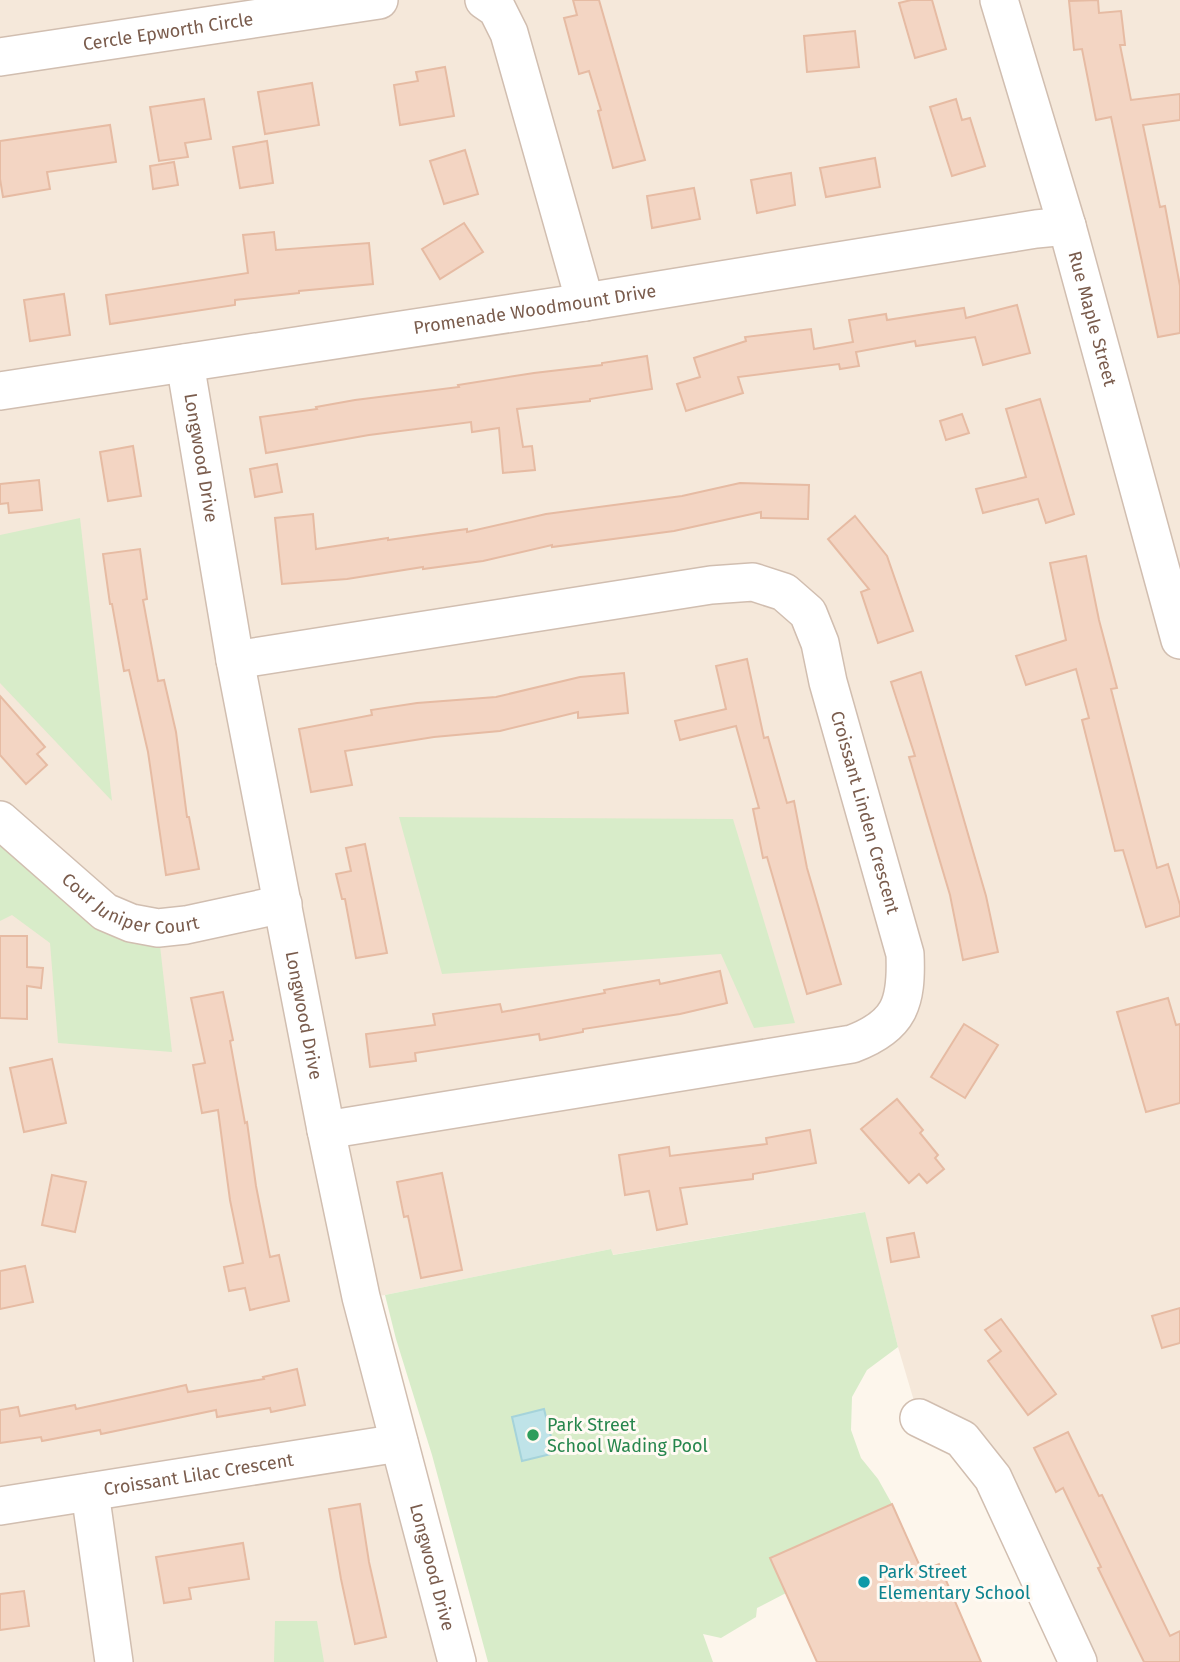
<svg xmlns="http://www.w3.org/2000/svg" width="1180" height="1662" viewBox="0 0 1180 1662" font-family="'Fira Sans',sans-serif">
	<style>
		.residential { fill: #f5e8da }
		.green { fill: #d8ecc9 }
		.water { fill: #bfe3e8; stroke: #a5d3da; stroke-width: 2 }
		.building { fill: #f3d5c3; stroke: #e6bba3; stroke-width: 2 }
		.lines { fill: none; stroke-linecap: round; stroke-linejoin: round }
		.minor-casing { stroke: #d1beb0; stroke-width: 40 }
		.minor { stroke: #fff; stroke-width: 37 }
		.leisure-dot { fill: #2e9e5b; stroke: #fffaf3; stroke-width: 2.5 }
		.culture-dot { fill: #0f9aa8; stroke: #fffaf3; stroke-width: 2.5 }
		.labels { text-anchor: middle; stroke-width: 6; stroke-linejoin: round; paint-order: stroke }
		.street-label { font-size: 18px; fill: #7a5c4d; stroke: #fffaf3 }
		.leisure-label { font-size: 18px; fill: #27864d; stroke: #fffaf3; text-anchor: start }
		.culture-label { font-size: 18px; fill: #0d838f; stroke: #fffaf3; text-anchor: start }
	</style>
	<rect width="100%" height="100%" fill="#fdf6ec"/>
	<!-- residential -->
	<path class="residential" d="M0,0h1180v1662h-102l-85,-184 -74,-60 -21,-71 -34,-135 -252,43 -1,-6 -226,46 -24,3 96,364h-457z"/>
	<!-- green -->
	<g class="green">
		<path d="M80,518l32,283 -112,-118v-148z"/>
		<path d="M399,817l334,2 62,204 -41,5 -33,-74 -279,20z"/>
		<path d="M0,820l158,108 14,124 -114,-9 -8,-100 -38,-28 -12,6z"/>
		<path d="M865,1212l33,135 -31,23 -15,27 -1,33 10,28 17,21 14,25 -122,54 16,35 -29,15 -1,9 -35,21 -18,-4 10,28h-225l-56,-207 -36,-116 -11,-44 226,-46 2,6z"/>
		<path d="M275,1621h42l7,41h-50z"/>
	</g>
	<!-- water -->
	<path class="water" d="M544,1409l11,44 -33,8 -10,-44z"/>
	<!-- building -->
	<g class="building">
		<path d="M573,0h26l46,160 -32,8 -15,-57 3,-1 -12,-39 -10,3 -15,-56 13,-3z"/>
		<path d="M911,0h21l14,49 -31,9 -16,-55z"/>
		<path d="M1098,0l1,13 22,-2 4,34h-5l11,55 49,-6v26l-37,5 17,82 5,-1 15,80v47l-22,4 -47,-220 -15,3 -14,-71 -8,1 -5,-49z"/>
		<path d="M855,31l4,36 -52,5 -3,-36z"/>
		<path d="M445,67l9,49 -54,9 -6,-40 24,-4 -2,-9z"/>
		<path d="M312,83l7,42 -54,9 -7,-42z"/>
		<path d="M204,99l7,40 -26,4 3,14 -29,4 -9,-54z"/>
		<path d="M956,99l6,21 8,-2 15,48 -33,10 -22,-69z"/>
		<path d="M110,125l6,37 -69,10 3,17 -47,8 -3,-18v-38z"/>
		<path d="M267,141l6,42 -33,5 -7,-41z"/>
		<path d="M465,150l13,44 -34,10 -14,-43z"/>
		<path d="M875,158l5,29 -54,10 -6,-29z"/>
		<path d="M174,162l4,23 -25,4 -3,-23z"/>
		<path d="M791,173l4,32 -38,8 -6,-33z"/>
		<path d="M694,188l6,31 -48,9 -5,-32z"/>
		<path d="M464,223l19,29 -43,27 -18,-30z"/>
		<path d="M274,232l2,18 93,-7 4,41 -74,7v2l-64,7v5l-125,19 -4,-29 142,-22 -5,-38z"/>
		<path d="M64,294l6,41 -40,6 -6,-41z"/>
		<path d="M1017,305l13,48 -47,12 -8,-28 -59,9 -1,-5 -59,11 3,14 -19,3 -1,-5 -101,13 5,16 -57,18 -9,-27 23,-7 -6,-19 52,-17 -1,-4 66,-8 3,20 39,-7 -4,-22 37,-6 1,6 77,-12 2,10z"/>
		<path d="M647,356l5,33 -62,10v2l-73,8 6,38 9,-1 3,24 -32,3 -4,-45 -27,4 -1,-10 -102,13 -103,18 -6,-36 57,-8 -1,-2 39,-7 104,-13 -1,-2 76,-12 68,-8v-2z"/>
		<path d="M1040,399l34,115 -28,9 -8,-24 -55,14 -7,-24 50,-12 -20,-68z"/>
		<path d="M962,414l7,19 -23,7 -6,-19z"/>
		<path d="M133,446l8,50 -33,5 -8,-49z"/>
		<path d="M277,464l5,28 -27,5 -5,-28z"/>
		<path d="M39,480l3,30 -33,3 -1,-10 -8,1v-20z"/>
		<path d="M740,483l69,2 -1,34 -47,-1v-6l-87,19 -122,16v-2l-69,16 -60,8v-2l-76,12 -65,5 -7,-66 38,-4 3,35 72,-11v2l79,-11v3l79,-18 136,-18z"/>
		<path d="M855,516l32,40 26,75 -35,12 -17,-51 8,-3 -41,-50z"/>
		<path d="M140,549l7,50 -4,1 15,81 6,-1 12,52 11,85h2l10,52 -33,6 -18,-123 -19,-82 -5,1 -12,-67h-2l-7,-50z"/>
		<path d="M1086,556l13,64 18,68 -6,1 46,179 11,-4 12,41v11l-34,11 -23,-77 -8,1 -33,-131 7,-2 -13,-49 -50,16 -10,-29 50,-16 -16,-77z"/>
		<path d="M747,659l17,79 4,-1 19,66 7,-2 13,67 34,116 -34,10 -40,-137 -4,1 -10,-49 6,-1 -23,-82 -56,14 -5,-19 51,-12 -10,-43z"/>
		<path d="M921,672l65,224 12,56 -35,8 -13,-65 -41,-138 6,-1 -24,-74z"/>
		<path d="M624,673l4,40 -50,5v-6l-78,19 -66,6 -89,14 7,34 -41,7 -12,-63 73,-14 -1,-5 46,-7 79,-6 84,-20z"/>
		<path d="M0,696l45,51 -8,7 10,11 -21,19 -26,-29z"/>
		<path d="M365,844l22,109 -31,5 -11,-59h-3l-6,-25 15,-3 -5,-23z"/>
		<path d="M0,936h27v31l16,1 -2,20 -14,-2v33l-27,-1z"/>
		<path d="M720,971l7,32 -47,11 -97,15v3l-43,8 -1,-6 -124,19 1,8 -46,6 -4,-33 69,-9 -2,-11 67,-10 2,8 103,-19 -1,-3 55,-10 1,4z"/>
		<path d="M223,992l10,48 -3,1 15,82 2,-1 9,64 14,71 9,-2 10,46 -39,9 -5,-22 -16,3 -5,-24 19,-4 -13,-63 -12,-90 -16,3 -9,-48 12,-2 -14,-65z"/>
		<path d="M1168,998l8,27 4,-1v79l-34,9 -29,-100z"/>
		<path d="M964,1024l34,21 -33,53 -34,-21z"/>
		<path d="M52,1059l14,64 -42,9 -14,-64z"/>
		<path d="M897,1099l26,31 -3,3 18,22 -3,3 9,11 -17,14 -8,-9 -10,9 -48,-54z"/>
		<path d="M810,1130l6,33 -63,11v5l-73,9 7,36 -30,6 -8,-39 -24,4 -6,-40 50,-8 1,9 97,-12 -1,-6z"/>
		<path d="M442,1173l20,97 -41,8 -13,-62 -4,1 -7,-35z"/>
		<path d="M52,1175l34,7 -11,50 -33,-7z"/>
		<path d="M914,1233l5,24 -28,5 -4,-24z"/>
		<path d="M25,1266l8,36 -33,7v-38z"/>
		<path d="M1180,1308v35l-18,5 -10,-32z"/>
		<path d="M1001,1319l55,75 -28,21 -40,-54 13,-10 -16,-21z"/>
		<path d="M297,1369l8,36 -34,7 -1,-4 -53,9 -1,-7 -115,24 -1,-4 -58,11 -1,-4 -41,6v-33l18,-3 2,9 55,-11 1,4 110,-24 2,7 76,-13 -1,-2z"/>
		<path d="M1068,1432l31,64 3,-1 68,141 10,-5v31h-36l-46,-94 3,-1 -38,-79 -7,4 -22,-44z"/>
		<path d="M360,1504l9,58 17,75 -31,7 -14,-65 -12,-70z"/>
		<path d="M892,1504l30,67 17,-7 42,98h-164l-47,-104z"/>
		<path d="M243,1543l6,36 -60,9 2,11 -27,4 -8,-46z"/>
		<path d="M24,1591l5,35 -29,4v-36z"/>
	</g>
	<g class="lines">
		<defs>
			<g id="minor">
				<path d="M484,0l13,9 12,24 76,269"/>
				<path id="s1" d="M999,0l68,226 113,414"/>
				<path id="s2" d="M0,57l379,-57"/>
				<path id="s3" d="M185,363l50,297 91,470 35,167 96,365"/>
				<path id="s4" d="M0,391l585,-89 451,-73 31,-3"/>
				<path id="s5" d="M235,660l476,-75 42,-3 31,10 24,21 12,30 8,39 77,272c2,49 -5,72 -53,90l-526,86"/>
				<path id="s6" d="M0,820l105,92 26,11 27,5 28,-3 97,-21"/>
				<path d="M919,1418l43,21 31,39 85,184"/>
				<path d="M90,1492l24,170"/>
				<path id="s7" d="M0,1506l399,-63"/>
			</g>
		</defs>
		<!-- minor casing -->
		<use href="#minor" class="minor-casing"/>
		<!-- minor -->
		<use href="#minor" class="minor"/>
	</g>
	<!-- markers -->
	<circle class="leisure-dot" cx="533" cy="1435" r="7"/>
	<circle class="culture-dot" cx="864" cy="1582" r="7"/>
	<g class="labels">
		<!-- street labels -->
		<g class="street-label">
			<text dy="6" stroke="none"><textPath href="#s2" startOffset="170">Cercle Epworth Circle</textPath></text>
			<text dy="6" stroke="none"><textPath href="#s4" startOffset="541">Promenade Woodmount Drive</textPath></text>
			<text dy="6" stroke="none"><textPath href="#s1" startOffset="332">Rue Maple Street</textPath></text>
			<text dy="6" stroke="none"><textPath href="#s3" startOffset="96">Longwood Drive</textPath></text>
			<text dy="6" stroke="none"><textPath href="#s5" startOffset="796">Croissant Linden Crescent</textPath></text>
			<text dy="6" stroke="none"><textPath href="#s6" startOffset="161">Cour Juniper Court</textPath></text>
			<text dy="6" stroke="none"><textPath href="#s3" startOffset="663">Longwood Drive</textPath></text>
			<text dy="6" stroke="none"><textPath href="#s7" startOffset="201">Croissant Lilac Crescent</textPath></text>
			<text dy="6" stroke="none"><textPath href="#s3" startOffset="1230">Longwood Drive</textPath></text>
		</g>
		<!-- leisure labels -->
		<g class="leisure-label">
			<text x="547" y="1431">Park Street<tspan x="547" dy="21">School Wading Pool</tspan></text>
		</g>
		<!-- culture labels -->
		<g class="culture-label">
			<text x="878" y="1578">Park Street<tspan x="878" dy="21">Elementary School</tspan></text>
		</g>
	</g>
</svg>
